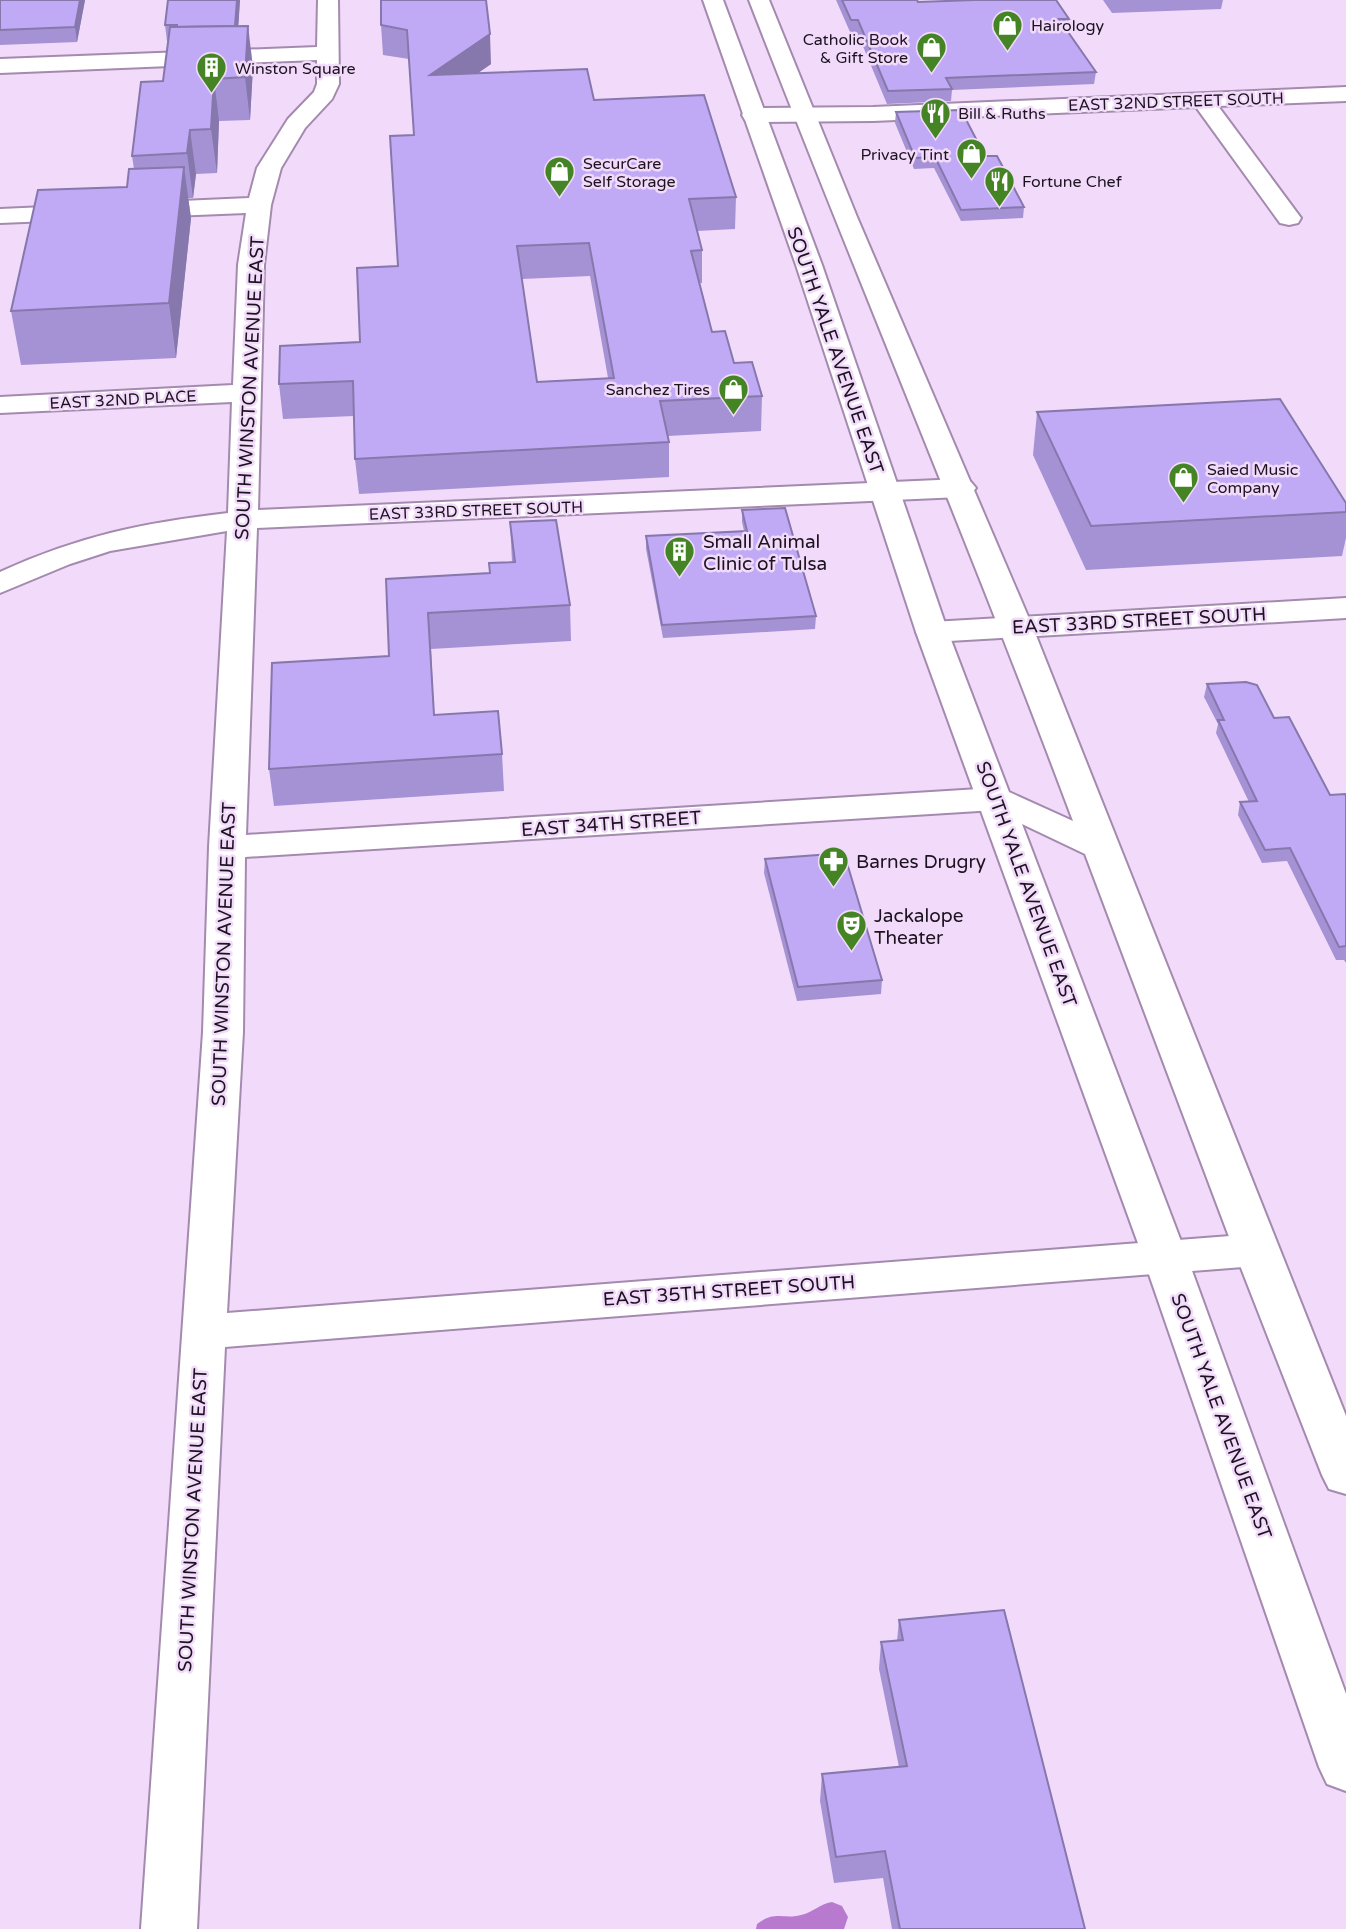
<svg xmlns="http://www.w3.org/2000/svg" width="1346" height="1929" viewBox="0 0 1346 1929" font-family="'Varela Round',sans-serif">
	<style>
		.water { fill: #b87ace }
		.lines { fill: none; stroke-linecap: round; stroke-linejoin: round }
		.minor-casing { stroke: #a48aae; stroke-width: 4 }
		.primary-casing { stroke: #a48aae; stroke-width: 4 }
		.minor { fill: #fff; fill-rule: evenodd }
		.primary { fill: #fff; fill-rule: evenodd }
		.wall { fill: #a592d4; fill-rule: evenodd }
		.shaded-wall { fill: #8677ac }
		.building { fill: #c0aaf6; stroke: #8677ac; stroke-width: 2; fill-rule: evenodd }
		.labels { text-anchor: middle; stroke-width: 5; stroke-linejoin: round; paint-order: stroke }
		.far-poi-label { font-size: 16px; fill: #1d1220; stroke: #f2dbfa; text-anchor: start }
		.far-street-label { font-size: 16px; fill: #1d1220; stroke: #f2dbfa }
		.street-label { font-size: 19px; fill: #1d1220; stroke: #f2dbfa }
		.poi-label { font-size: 19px; fill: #1d1220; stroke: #f2dbfa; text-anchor: start }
	</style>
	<rect width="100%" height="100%" fill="#f2dbfa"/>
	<!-- water -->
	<path class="water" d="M832,1902l10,4 6,11 -4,12h-88l1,-5c19,-14 25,-4 44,-9 13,-3 18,-11 31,-13z"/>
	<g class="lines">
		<defs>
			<g id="minor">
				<path d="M318,0h20l1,84 -7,15 -27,29 -24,40 -10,37 -7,60 -6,245 703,-31 10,3 5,6 -5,6 -10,3 -704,31 -11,307 749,-47 13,3 5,8 -5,8 -13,3 -750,47 -2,175 -16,281 1029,-79 15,5 7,11 -7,11 -15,5 -1031,81 -28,582h-56l62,-897 6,-185 18,-316 -117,20 -40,13 -70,29v-21c79,-36 142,-49 228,-59l4,-111 -232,11v-16l233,-12 5,-120 8,-52 -246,10v-14l249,-11 8,-30 31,-49 26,-27 3,-8v-24l-317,13v-14l317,-12z"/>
				<path d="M1346,87v14l-128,5 83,112 -3,5 -9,2 -9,-2 -84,-116 -323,14 -120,1 -8,-2 -3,-5 3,-5 8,-2 120,-1z"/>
				<path d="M1346,598v20l-414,24 -11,-3 -5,-7 5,-7 11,-3z"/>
			</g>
			<path id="primary" d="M703,0h20l99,265 126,367 61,160 64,29c-103,-276 -218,-547 -324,-821h20l88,217 176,411 313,788v78l-17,-5 -7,-14 -88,-225 -149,-396 -63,-30 165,433 159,437v97l-19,-7 -8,-17 -176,-510 -227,-625 -120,-367z"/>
		</defs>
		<!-- minor casing -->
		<use href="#minor" class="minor-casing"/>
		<!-- primary casing -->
		<use href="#primary" class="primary-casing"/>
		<!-- minor -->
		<use href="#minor" class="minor"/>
		<!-- primary -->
		<use href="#primary" class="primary"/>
	</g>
	<!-- wall -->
	<g class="wall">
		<path d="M0,0h85l-8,42 -77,3z"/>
		<path d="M168,0h72l-2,26 15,41 -3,53 -31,1 -2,52 -21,1 -3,24h-5l3,20 -15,140 -155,7 -10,-54 116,-124 7,-18 -2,-13 31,-75 5,-40h-1l-2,-16z"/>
		<path d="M381,0l110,64 -13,9 116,27 142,97 -1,32 -38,2 5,19v33h-2l12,49 22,31 28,33 -1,35 -93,5 1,6v35l-310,17 -4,-35 -1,-43 -71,3 -4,-35 81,-42 38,-76 16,-131 -5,-76 -26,-4 -2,-30zM590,276l18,102 -71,4 -15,-103z"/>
		<path d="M836,0h81l1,2 151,17 -2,12 29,41 -2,12 -142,6 -1,11 -64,3 -30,-72h-7z"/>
		<path d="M1103,0h120l-2,9 -109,4z"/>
		<path d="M896,112l89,44 39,51 -1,11 -62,3 -27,-53 -20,1 -19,-46z"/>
		<path d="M1037,412l309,91v35l-4,18 -256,14 -53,-115z"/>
		<path d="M742,510l74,106 -1,13 -152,9 -17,-89v-13l98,-5 -2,-9z"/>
		<path d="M510,522l60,83 1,36 -140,8 3,66 68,39 2,37 -230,15 -5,-37 120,-113 -3,-77 103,-6v-10l23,-1z"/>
		<path d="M1207,684l67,34 56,77 16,1v167l-2,-3h-8l-49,-99 -25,2 -24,-48 2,-13h9l-33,-69 2,-9 -14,-27z"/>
		<path d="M765,859l117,121 -1,14 -84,7 -33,-128z"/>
		<path d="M899,1620l186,309h-193l-9,-51 -49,5 -14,-82 2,-27 77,-7 -20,-98 2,-27 16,-1z"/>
	</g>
	<!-- shaded-wall -->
	<g class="shaded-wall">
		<path d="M80,0h5l-8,42 -2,-15z"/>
		<path d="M237,0h3l-3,47 -2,-15z"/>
		<path d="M248,26l5,41 -3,53 -5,-43z"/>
		<path d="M490,34l1,30 -59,41 -2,-30z"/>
		<path d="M214,79l5,42 -2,52 -6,-44z"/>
		<path d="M190,130l6,44 -3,24 -6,-45z"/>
		<path d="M184,167l7,51 -15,140 -7,-55z"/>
	</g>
	<!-- building -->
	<g class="building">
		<path d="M0,0h80l-5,27 -75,3z"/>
		<path d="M168,0h69l-2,26 -58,1v-2h-12z"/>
		<path d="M381,0h105l4,34 -60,41 157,-6 7,31 110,-5 32,102 -47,2 13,51 -11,1 21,81 13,-1 9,32 18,-1 10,34 -102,5 9,41 -314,17 -2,-78 -74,3 1,-38 80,-4 -3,-74 41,-2 -8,-130 24,-1 -7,-105 -26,-5zM589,243l25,135 -77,4 -20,-136z"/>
		<path d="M842,0h75l1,2 57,-2h81l13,19h-10l37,53 -150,6 6,11 -64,2 -30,-71h-7z"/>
		<path d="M248,26l-3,51 -31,2 -3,50 -21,1 -3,23 -55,3 9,-74 22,-1 7,-54z"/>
		<path d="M961,110l24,46h12l27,51 -63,3 -26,-53 -20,1 -19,-46z"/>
		<path d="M184,167l-15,136 -158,8 27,-121 89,-3 2,-18z"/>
		<path d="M1280,399l66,104v9l-255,14 -54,-114z"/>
		<path d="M785,508l31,108 -154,9 -16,-89 101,-5 -5,-21z"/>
		<path d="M556,520l14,85 -142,8 6,102 64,-4 4,43 -233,15 3,-106 117,-7 -3,-77 104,-6 -1,-10 26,-1 -5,-40z"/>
		<path d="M1246,682l11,3 17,33 15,-1 41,78 15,-1 1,2v150l-7,1 -49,-99 -25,2 -25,-48 17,-1 -39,-81h6l-17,-36z"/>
		<path d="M844,853l38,127 -84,7 -33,-128z"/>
		<path d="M1004,1610l81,319h-185l-15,-78 -49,6 -14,-83 85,-8 -26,-124 22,-2 -4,-20z"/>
	</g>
	<!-- icons -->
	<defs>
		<symbol id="shop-pin" viewBox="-11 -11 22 30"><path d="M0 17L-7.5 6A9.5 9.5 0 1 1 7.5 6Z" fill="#448424" stroke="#f2dbfa"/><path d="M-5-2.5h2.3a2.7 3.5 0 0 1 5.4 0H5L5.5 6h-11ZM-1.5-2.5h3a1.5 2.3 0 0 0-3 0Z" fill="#fff"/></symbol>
		<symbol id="building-pin" viewBox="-11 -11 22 30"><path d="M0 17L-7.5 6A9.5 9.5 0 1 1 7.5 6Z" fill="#448424" stroke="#f2dbfa"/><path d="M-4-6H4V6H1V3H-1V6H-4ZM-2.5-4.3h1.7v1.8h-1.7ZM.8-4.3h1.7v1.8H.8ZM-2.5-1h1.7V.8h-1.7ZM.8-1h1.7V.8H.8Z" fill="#fff"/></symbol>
		<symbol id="restaurant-pin" viewBox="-11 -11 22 30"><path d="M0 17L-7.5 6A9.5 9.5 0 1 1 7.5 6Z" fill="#448424" stroke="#f2dbfa"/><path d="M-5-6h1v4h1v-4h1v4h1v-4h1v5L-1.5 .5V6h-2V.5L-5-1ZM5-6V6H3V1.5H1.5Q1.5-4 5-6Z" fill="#fff"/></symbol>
		<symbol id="pharmacy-pin" viewBox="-11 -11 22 30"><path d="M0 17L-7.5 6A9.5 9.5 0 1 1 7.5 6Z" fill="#448424" stroke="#f2dbfa"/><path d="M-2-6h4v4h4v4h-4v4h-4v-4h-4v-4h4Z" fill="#fff"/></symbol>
		<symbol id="theatre-pin" viewBox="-11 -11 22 30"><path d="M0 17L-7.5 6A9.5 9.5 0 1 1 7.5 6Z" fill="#448424" stroke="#f2dbfa"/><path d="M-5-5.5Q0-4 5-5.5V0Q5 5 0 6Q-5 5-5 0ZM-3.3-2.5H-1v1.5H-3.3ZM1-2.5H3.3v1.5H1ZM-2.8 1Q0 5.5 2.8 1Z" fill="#fff"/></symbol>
	</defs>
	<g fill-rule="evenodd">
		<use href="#shop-pin" x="990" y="8" width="35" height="47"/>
		<use href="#shop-pin" x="914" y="30" width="35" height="47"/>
		<use href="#building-pin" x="194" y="50" width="35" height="47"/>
		<use href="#restaurant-pin" x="918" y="96" width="35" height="47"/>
		<use href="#shop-pin" x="954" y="136" width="35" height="47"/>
		<use href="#shop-pin" x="542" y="154" width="35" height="47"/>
		<use href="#restaurant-pin" x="982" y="164" width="35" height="47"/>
		<use href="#shop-pin" x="716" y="372" width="35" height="47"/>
		<use href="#shop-pin" x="1166" y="460" width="35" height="47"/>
		<use href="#building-pin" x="662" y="534" width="35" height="47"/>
		<use href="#pharmacy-pin" x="816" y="844" width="35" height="47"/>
		<use href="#theatre-pin" x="834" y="908" width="35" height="47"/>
	</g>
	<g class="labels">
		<!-- far-poi labels -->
		<g class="far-poi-label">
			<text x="1031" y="31">Hairology</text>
			<text x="908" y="45" text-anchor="end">Catholic Book<tspan x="908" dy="18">&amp; Gift Store</tspan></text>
			<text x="235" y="74">Winston Square</text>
			<text x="958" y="119">Bill &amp; Ruths</text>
			<text x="949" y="160" text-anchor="end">Privacy Tint</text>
			<text x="583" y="169">SecurCare<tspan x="583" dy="18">Self Storage</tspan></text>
			<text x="1022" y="187">Fortune Chef</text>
			<text x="710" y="395" text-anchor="end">Sanchez Tires</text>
			<text x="1207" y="475">Saied Music<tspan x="1207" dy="18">Company</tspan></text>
		</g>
		<!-- far-street labels -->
		<g class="far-street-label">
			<text transform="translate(1176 101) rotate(-2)" y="6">EAST 32ND STREET SOUTH</text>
			<text transform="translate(123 399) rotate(-3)" y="6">EAST 32ND PLACE</text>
			<text transform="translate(476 510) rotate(-2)" y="6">EAST 33RD STREET SOUTH</text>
		</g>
		<!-- street labels -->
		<g class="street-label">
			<text transform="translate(836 350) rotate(71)" y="7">SOUTH YALE AVENUE EAST</text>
			<text transform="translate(249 388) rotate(-87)" y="7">SOUTH WINSTON AVENUE EAST</text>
			<text transform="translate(1139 620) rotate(-3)" y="7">EAST 33RD STREET SOUTH</text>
			<text transform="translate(611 823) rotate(-4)" y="7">EAST 34TH STREET</text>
			<text transform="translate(1027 884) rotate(70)" y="7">SOUTH YALE AVENUE EAST</text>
			<text transform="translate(223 954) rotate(-88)" y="7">SOUTH WINSTON AVENUE EAST</text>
			<text transform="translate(729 1290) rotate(-4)" y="7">EAST 35TH STREET SOUTH</text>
			<text transform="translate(1222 1416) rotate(70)" y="7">SOUTH YALE AVENUE EAST</text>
			<text transform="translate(192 1520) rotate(-87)" y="7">SOUTH WINSTON AVENUE EAST</text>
		</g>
		<!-- poi labels -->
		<g class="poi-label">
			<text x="703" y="548">Small Animal<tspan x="703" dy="22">Clinic of Tulsa</tspan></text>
			<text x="856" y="868">Barnes Drugry</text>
			<text x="874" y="922">Jackalope<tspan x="874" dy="22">Theater</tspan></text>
		</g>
	</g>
</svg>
